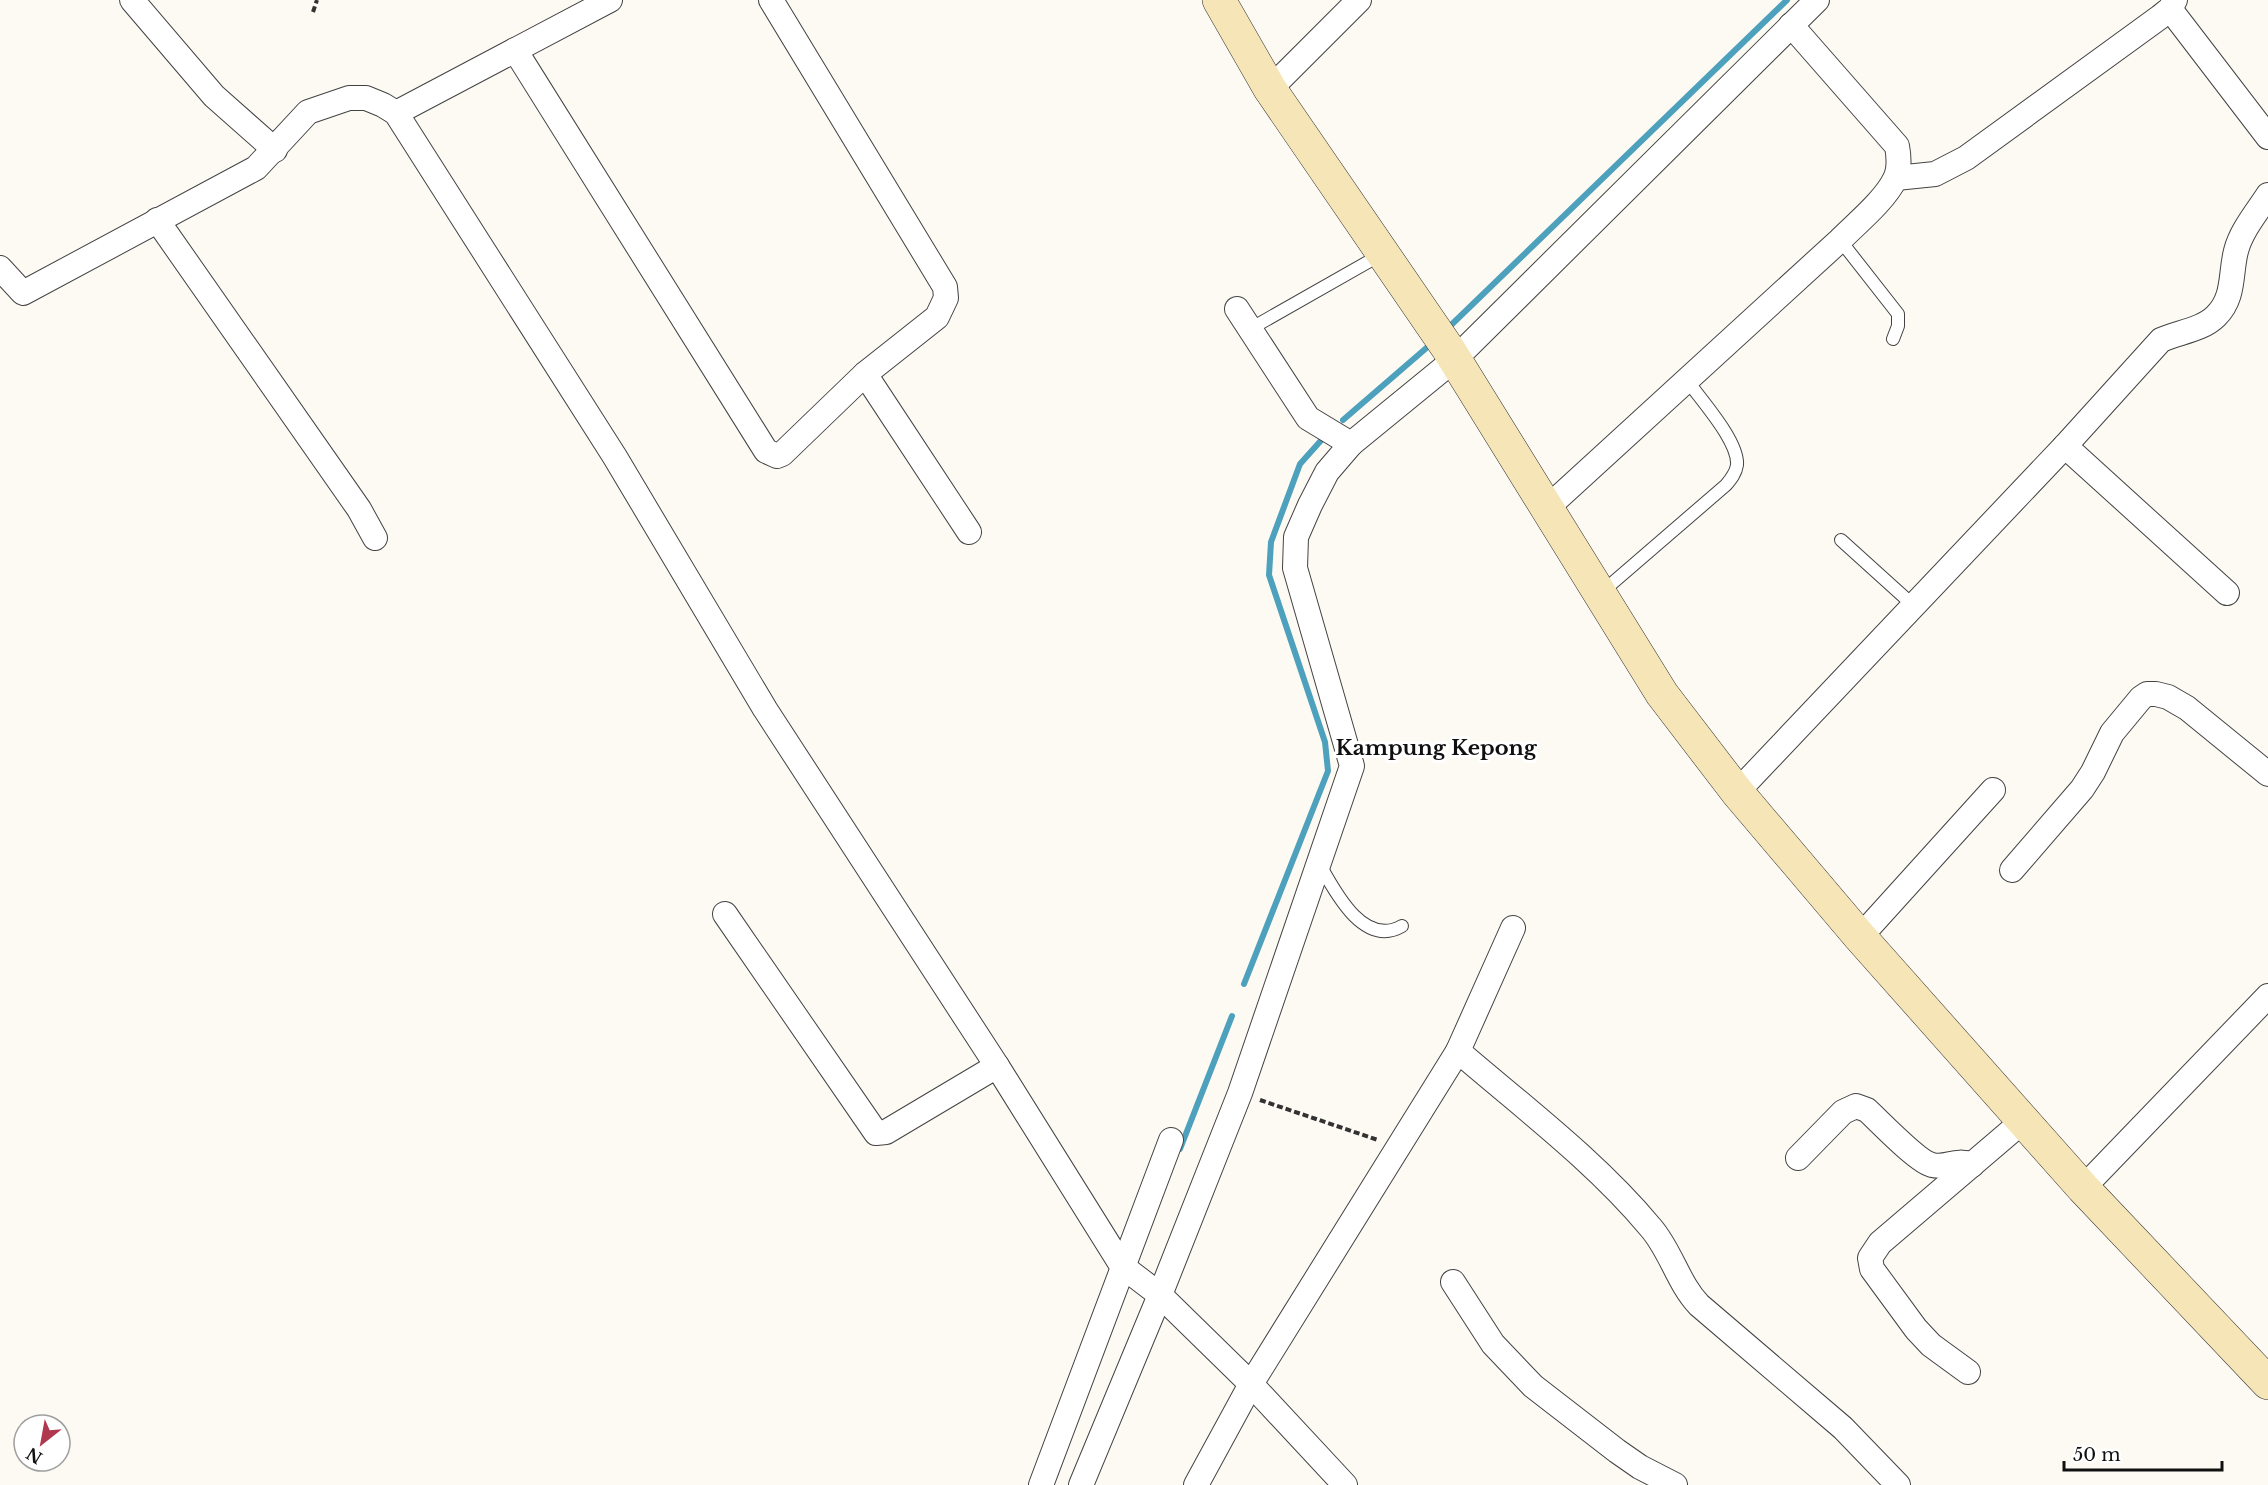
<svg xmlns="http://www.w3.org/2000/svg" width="2268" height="1485" viewBox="0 0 2268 1485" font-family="'Libre Baskerville',serif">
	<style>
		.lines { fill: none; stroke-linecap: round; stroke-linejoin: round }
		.stream { stroke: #4ea1bd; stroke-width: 6 }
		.lane-casing { stroke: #434343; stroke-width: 14 }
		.street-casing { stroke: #434343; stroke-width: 26 }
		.secondary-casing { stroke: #323232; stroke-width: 34 }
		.path { stroke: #323232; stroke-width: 4; stroke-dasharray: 6 3; stroke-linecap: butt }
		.lane { stroke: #fff; stroke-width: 12 }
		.street { stroke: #fff; stroke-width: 24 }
		.secondary { stroke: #f5e5b7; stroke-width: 33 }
		.labels { text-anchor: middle; stroke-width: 6; stroke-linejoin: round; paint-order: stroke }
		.neighbourhood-label { font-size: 21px; font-weight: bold; fill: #101010; stroke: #fff }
	</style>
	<rect width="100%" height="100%" fill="#fdfaf4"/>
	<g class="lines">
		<!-- stream -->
		<g class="stream">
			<path d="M1447,329l340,-329"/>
			<path d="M1343,420l88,-76"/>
			<path d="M1244,984l84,-213 -3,-29 -56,-167 2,-33 29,-78 25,-28"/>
			<path d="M1180,1149l52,-133"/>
		</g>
		<defs>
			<g id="lane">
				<path d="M1840,240l58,74v12l-5,13"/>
				<path d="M1250,329l132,-75"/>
				<path d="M1841,540l73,66"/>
				<path d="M1602,592l124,-107c5,-6 10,-12 11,-20 2,-24 -37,-66 -50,-85"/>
				<path d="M1320,865c15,27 44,83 82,61"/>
			</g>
			<g id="street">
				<path d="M132,0l82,96 61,54"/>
				<path d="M2170,9l98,128"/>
				<path d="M515,50l251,401 11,5 5,-2 83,-80 72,-57 9,-19 -1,-11 -174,-287"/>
				<path d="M1270,89l89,-89"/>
				<path d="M396,113l214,-113"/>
				<path d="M1896,178l39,-4 31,-16 194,-141 10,-8 5,-9"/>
				<path d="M157,220l202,289 16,29"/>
				<path d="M0,268l23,25 233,-125 52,-56 41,-14h17l17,7 13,8 219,344 150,252 232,357"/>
				<path d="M1237,309l71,109 43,26"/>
				<path d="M865,374l104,158"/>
				<path d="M2065,446l162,147"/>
				<path d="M1547,508l293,-268c17,-17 45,-40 55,-61 5,-10 4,-22 2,-33l-106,-121"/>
				<path d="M1737,792l328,-346 96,-106c18,-8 41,-10 55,-24 19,-19 14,-42 20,-65 5,-20 21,-39 32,-56"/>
				<path d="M2012,870l70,-81 11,-17 19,-39 29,-35 6,-4h9l12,3 19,11 81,66"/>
				<path d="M725,914l151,219 10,-1 111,-66 125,200 38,29 91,89 94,101"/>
				<path d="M1860,937l133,-147"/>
				<path d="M1458,1051l55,-123"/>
				<path d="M1798,1158l45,-46 13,-6 11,4c13,12 51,52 65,55 15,4 23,-7 40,0"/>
				<path d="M2083,1188l185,-192"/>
				<path d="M1453,1282l40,62 40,42 84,65 23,16 35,18"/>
				<path d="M1968,1372l-37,-27 -15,-16 -44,-60 -2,-11 10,-15 143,-122"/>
				<path d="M1041,1485l130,-345"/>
				<path d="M1081,1485l79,-190 80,-202 112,-327 -57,-198 1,-31 14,-32 17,-33 24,-28 104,-85 362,-359"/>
				<path d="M1196,1485l55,-101 207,-333c65,56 137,110 193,177 20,23 27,55 48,77l144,123 55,57"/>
			</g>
			<path id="secondary" d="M1219,0l51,89 179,261 213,344 75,98 123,145 223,251 185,195"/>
		</defs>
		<!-- lane casing -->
		<use href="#lane" class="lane-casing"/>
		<!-- street casing -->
		<use href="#street" class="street-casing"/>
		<!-- secondary casing -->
		<use href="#secondary" class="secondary-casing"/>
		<!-- path -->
		<g class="path">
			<path d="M313,12l4,-12"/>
			<path d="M1260,1100l118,40"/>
		</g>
		<!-- lane -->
		<use href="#lane" class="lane"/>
		<!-- street -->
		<use href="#street" class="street"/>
		<!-- secondary -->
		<use href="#secondary" class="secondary"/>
	</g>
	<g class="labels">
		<!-- neighbourhood labels -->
		<g class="neighbourhood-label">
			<text x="1436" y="755">Kampung Kepong</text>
		</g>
	</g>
	<!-- north arrow -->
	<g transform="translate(42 1443) rotate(211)"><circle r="28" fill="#ffffff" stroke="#9f9f9f" stroke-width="1.5"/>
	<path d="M0-4.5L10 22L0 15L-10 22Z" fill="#af384f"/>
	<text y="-9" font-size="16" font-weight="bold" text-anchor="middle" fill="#101010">N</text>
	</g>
	<!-- scale -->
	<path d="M2064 1461v9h158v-9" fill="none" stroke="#101010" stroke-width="3"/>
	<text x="2073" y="1461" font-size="18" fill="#101010" stroke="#ffffff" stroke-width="4.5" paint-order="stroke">50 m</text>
</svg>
